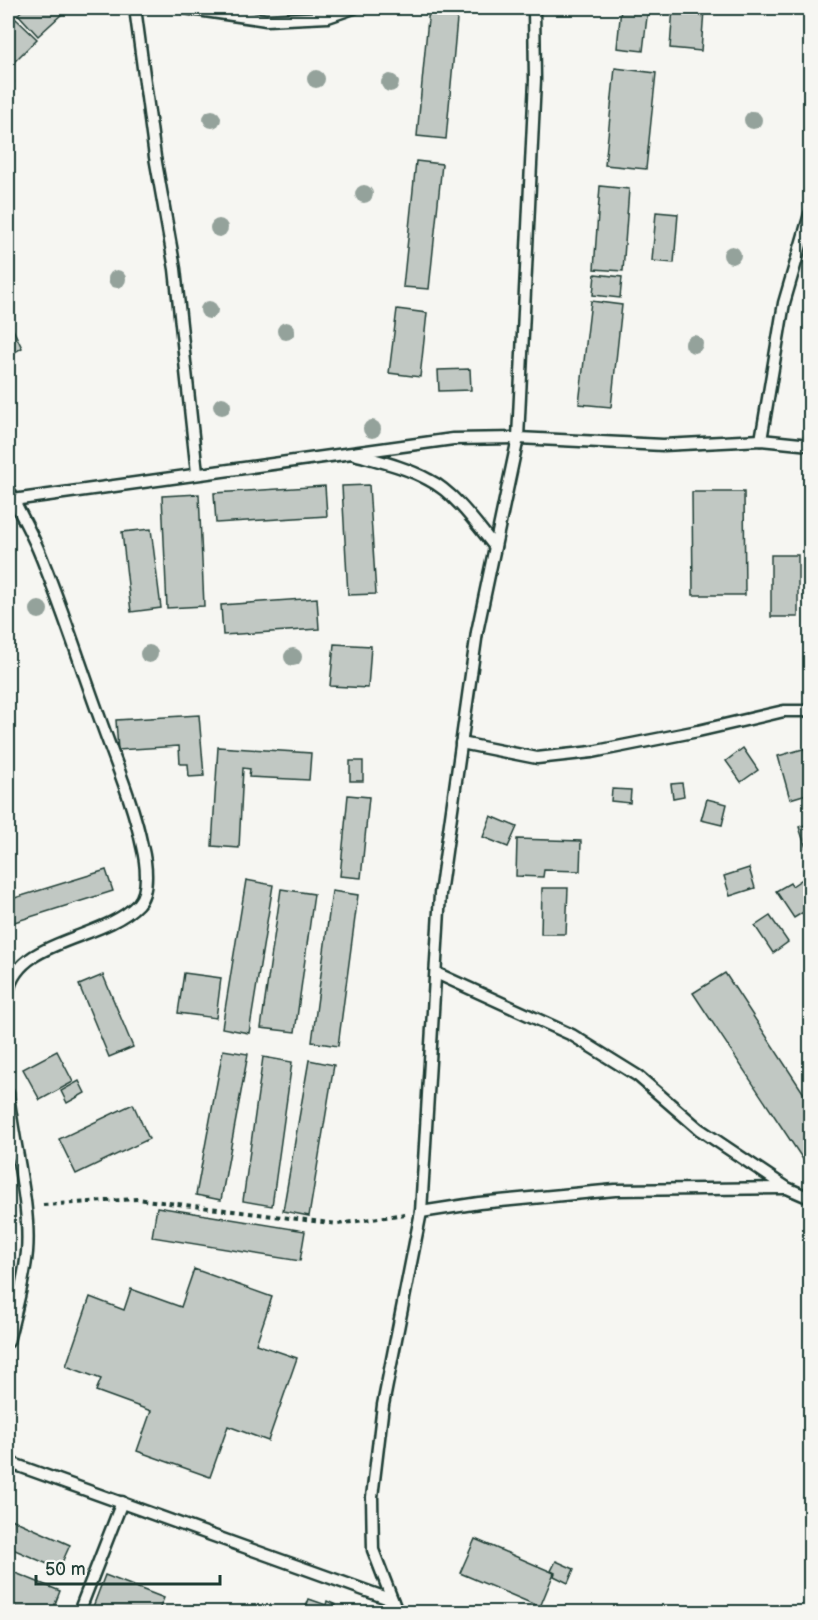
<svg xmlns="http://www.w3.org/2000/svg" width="818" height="1620" viewBox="0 0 818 1620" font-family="'Balsamiq Sans',sans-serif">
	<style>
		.building { fill: #c1c8c3; stroke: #1f3d34; stroke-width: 1.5 }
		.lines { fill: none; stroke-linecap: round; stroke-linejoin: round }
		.lane-casing { stroke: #1f3d34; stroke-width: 15 }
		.path { stroke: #1f3d34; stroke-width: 4; stroke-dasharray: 4.5 4.5; stroke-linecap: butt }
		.lane { stroke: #f6f6f2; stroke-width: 10 }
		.tree { fill: #94a29b }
	</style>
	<rect width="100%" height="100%" fill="#f6f6f2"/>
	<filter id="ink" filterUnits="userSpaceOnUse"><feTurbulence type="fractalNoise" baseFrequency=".0167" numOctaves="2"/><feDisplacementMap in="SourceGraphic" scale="12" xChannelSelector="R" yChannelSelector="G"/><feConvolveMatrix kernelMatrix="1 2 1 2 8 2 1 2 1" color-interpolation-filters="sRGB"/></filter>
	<g filter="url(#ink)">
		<!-- building -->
		<g class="building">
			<path d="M25,8h32l6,5 -25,23 -20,-22z"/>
			<path d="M429,8h29l-12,131 -29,-3z"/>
			<path d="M621,8h27l-5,43 -26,-3z"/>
			<path d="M673,8l31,2 -3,41 -31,-3z"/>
			<path d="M16,19l21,20 -24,24 -5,-5v-31z"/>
			<path d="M615,68l41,5 -10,96 -41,-4z"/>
			<path d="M8,76l6,6 -6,6z"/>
			<path d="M416,161l26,3 -13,125 -26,-2z"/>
			<path d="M600,186l29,3 -6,82 -29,-2z"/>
			<path d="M656,212l22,2 -4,49 -22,-2z"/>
			<path d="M595,274l27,3 -2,21 -27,-3z"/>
			<path d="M591,301l31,4 -11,102 -32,-3z"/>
			<path d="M397,309l30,4 -7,64 -31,-4z"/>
			<path d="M10,323l12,25 -14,8v-32z"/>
			<path d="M470,369l1,21 -32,1 -1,-21z"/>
			<path d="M369,485l7,109 -28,1 -6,-109z"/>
			<path d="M325,486l2,30 -111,7 -2,-30z"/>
			<path d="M692,492h52l1,103h-52z"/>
			<path d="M199,494l5,112 -37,2 -5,-112z"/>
			<path d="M151,529l10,79 -30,4 -9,-80z"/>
			<rect x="771" y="555" width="27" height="62"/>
			<path d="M317,598l2,31 -96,6 -2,-30z"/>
			<path d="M334,644l37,2 -3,42 -38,-2z"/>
			<path d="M199,715l5,61 -15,1 -1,-13h-8l-1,-18 -61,4 -2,-30z"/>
			<path d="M218,747l93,6 -2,27 -60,-3 1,-8 -7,-1 -4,80 -27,-2z"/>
			<path d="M810,747v46l-20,6 -12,-43z"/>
			<path d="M743,748l15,22 -17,12 -15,-21z"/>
			<rect x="350" y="761" width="13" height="20"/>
			<path d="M682,783l2,13 -11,2 -2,-14z"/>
			<path d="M612,789l19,1 -1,13 -19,-2z"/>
			<path d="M348,795l21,2 -8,81 -21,-2z"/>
			<path d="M707,799l20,5 -5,21 -21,-5z"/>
			<path d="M491,816l26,11 -9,20 -25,-10z"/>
			<path d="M810,823v24l-4,1 -7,-21z"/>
			<path d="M517,839l64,2 -1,30 -36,-1 -1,7 -27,-1z"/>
			<path d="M749,868l6,20 -25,8 -6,-20z"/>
			<path d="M106,870l7,21 -105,33v-24z"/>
			<path d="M810,874v34l-16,10 -18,-27 14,-8 2,3z"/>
			<path d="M246,880l27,5 -24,148 -27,-5z"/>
			<path d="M542,888h26l-2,46h-25z"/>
			<path d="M281,889l33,5 -19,138 -34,-4z"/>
			<path d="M332,891l26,4 -20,151 -26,-4z"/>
			<path d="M770,916l18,26 -15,11 -18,-27z"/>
			<path d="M184,973l37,5 -5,40 -38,-5z"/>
			<path d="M725,973l85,130v67l-117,-177z"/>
			<path d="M103,975l30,72 -24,10 -30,-72z"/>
			<path d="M223,1050l25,4 -27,146 -25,-5z"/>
			<path d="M57,1051l16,31 -33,18 -17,-31z"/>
			<path d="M263,1057l29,5 -20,144 -29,-5z"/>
			<path d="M309,1060l25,5 -25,151 -26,-5z"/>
			<path d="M79,1081l6,12 -18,10 -6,-12z"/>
			<path d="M133,1104l16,35 -73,35 -17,-35z"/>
			<path d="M157,1207l148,24 -5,30 -148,-24z"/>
			<path d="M194,1269l78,28 -16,47 41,14 -29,83 -40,-15 -18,51 -73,-26 14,-40 -55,-20 5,-12 -35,-13 24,-69 34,13 7,-21 50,18z"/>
			<path d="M9,1518l61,27 -11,24 -51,-22z"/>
			<path d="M475,1539l79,34 -14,34 -80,-34z"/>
			<path d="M556,1561l18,8 -6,14 -14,-7 1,-3 -4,-2z"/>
			<path d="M8,1570l52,21 -8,21h-44z"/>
			<path d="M105,1575l59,23 -6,14h-67z"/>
			<path d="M309,1599l17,6 1,-4 9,4 -3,7h-29z"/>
		</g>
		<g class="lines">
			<defs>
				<g id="lane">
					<path d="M135,8l20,149 20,112 22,204"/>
					<path d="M184,8l82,12 62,-3 26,-9"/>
					<path d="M761,440l23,-137 26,-89"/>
					<path d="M354,454c25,7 52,13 75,26 25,12 49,46 66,67"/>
					<path d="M8,488c9,20 21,40 30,61 23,55 41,112 61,167 15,43 34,86 43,130 4,16 8,45 -4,58 -35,37 -120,34 -130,88"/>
					<path d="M13,500l440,-61 65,-1 145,7 98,-5 49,5"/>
					<path d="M461,743l76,15 55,-6 106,-21 86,-20h26"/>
					<path d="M436,973l136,62 66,41 61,53 88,59 23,10"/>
					<path d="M8,1093c5,49 23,112 19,159 -3,31 -12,60 -19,90"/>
					<path d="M421,1212l58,-9 136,-13 170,-2"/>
					<path d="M8,1462l384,138"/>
					<path d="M79,1612l43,-110"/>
					<path d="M397,1612l-24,-62 -1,-53 11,-92 38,-193 19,-318 37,-262 41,-194 17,-358 -1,-72"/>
				</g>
			</defs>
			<!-- lane casing -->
			<use href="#lane" class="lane-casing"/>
			<!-- path -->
			<path class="path" d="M43,1205l94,-6 201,25 67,-10"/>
			<!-- lane -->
			<use href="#lane" class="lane"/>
		</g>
		<!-- trees -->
		<g class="tree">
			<circle cx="316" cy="79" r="9"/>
			<circle cx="390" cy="83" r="9"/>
			<circle cx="212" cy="119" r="9"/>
			<circle cx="753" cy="120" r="9"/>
			<circle cx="364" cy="194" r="9"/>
			<circle cx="219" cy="228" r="9"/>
			<circle cx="732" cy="255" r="9"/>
			<circle cx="117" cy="279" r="9"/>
			<circle cx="209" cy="310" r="9"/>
			<circle cx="286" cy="331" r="9"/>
			<circle cx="694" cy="344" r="9"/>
			<circle cx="222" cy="406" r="9"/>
			<circle cx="372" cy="429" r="9"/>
			<circle cx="39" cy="610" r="9"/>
			<circle cx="149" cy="654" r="9"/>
			<circle cx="293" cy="657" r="9"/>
		</g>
	</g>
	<!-- margin -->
	<rect width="818" height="1620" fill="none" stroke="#f6f6f2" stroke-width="30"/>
	<rect x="15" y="15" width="788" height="1590" fill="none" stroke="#1f3d34" stroke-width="2" filter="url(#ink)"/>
	<!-- scale -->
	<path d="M36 1575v9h184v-9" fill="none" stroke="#1f3d34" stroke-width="3"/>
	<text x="45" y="1575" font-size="18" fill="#1f3d34" stroke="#f6f6f2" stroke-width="4.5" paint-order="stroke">50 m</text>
</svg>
